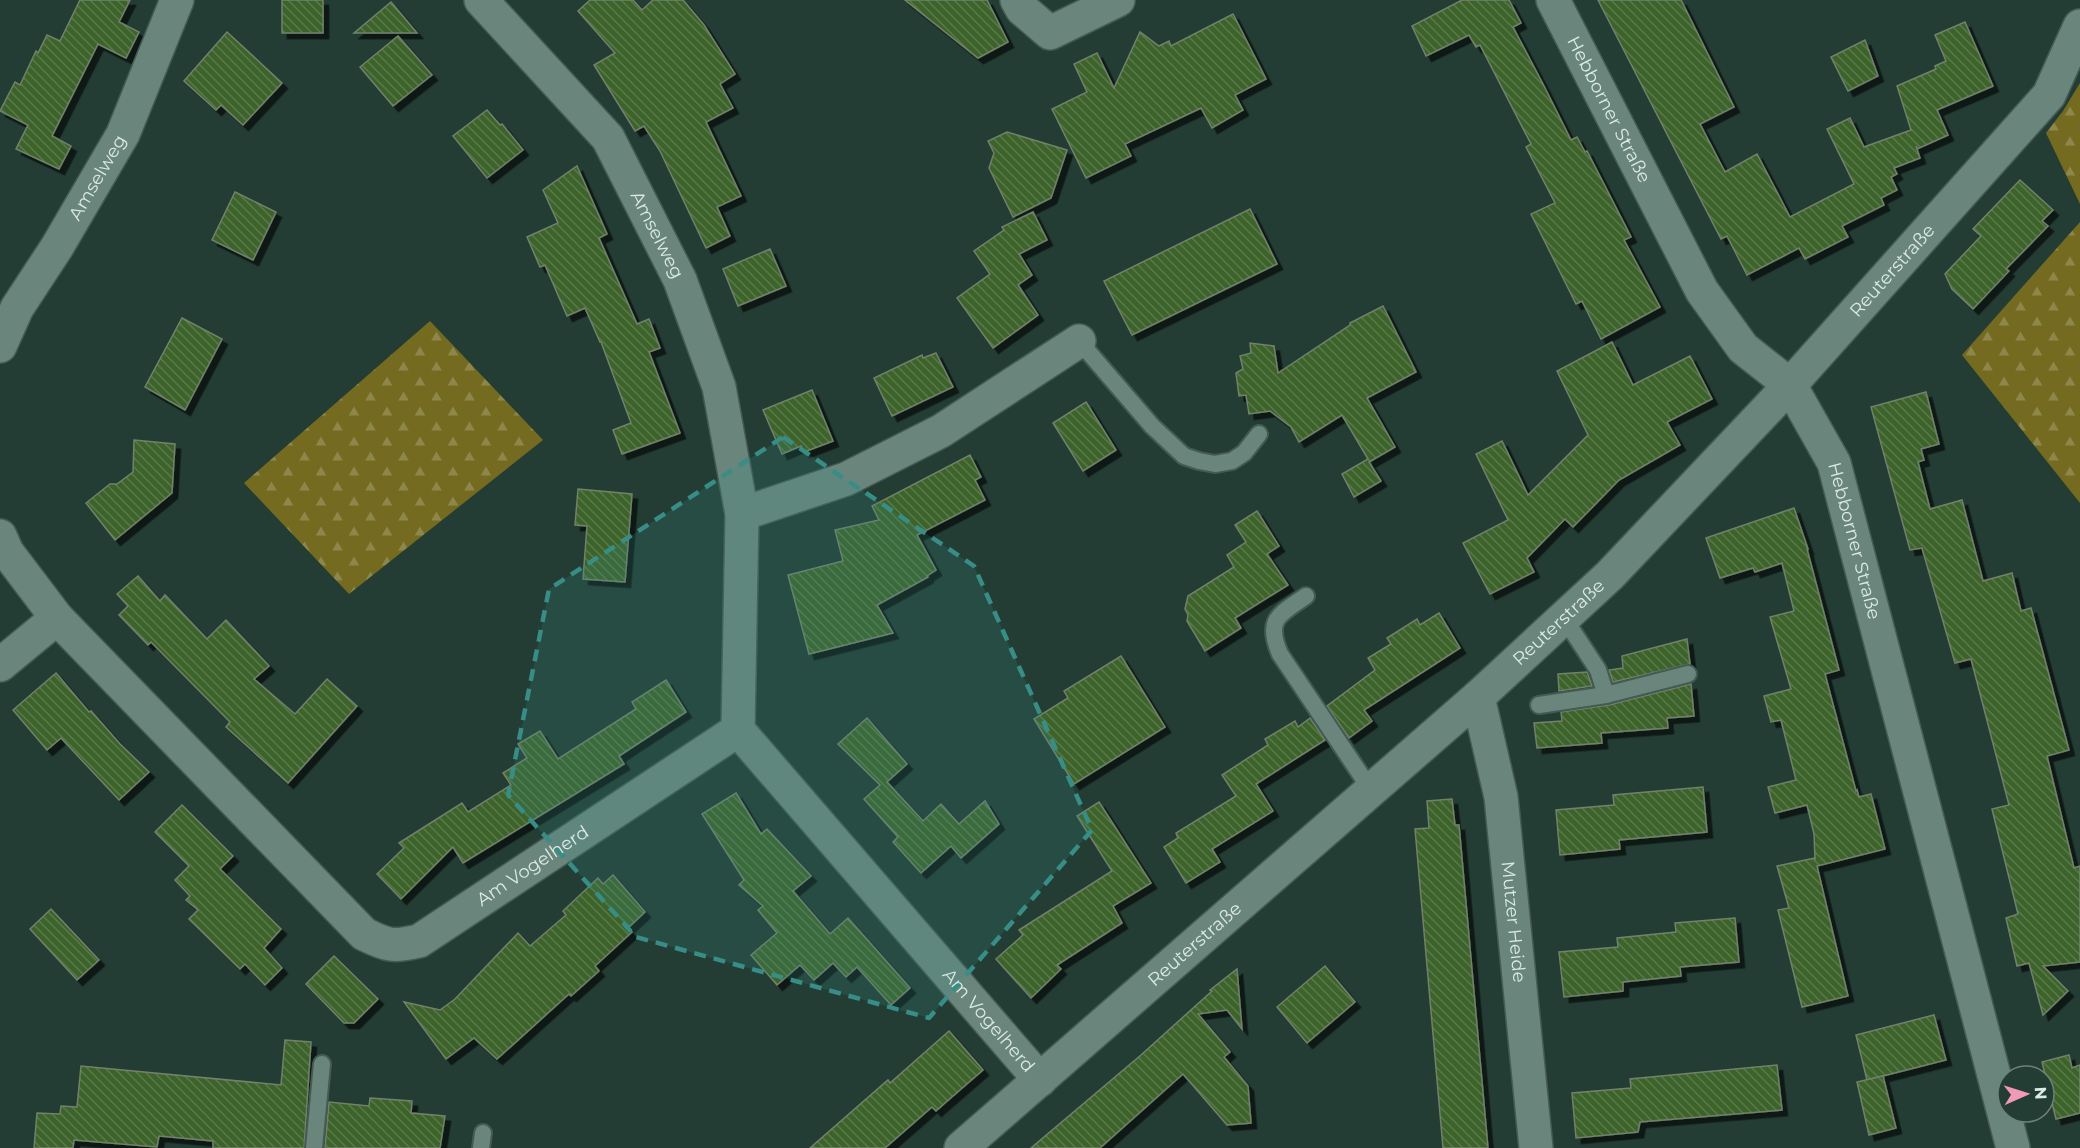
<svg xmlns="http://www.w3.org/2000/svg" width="2080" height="1148" viewBox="0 0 2080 1148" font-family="Montserrat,sans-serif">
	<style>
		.forest { fill: url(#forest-firs) }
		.building { fill: url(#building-back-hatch); stroke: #72816c; stroke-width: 1.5; filter: url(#shadow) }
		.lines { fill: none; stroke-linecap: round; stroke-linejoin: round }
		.service-casing { stroke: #445b53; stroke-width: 20 }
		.minor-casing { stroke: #445b53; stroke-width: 36 }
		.service { stroke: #6a867c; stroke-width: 16 }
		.minor { stroke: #6a867c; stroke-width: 33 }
		.marked { fill: #388d86; fill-opacity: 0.2; stroke: #388d86; stroke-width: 4.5; stroke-dasharray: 12 8; stroke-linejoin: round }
		.labels { text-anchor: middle; stroke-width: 4.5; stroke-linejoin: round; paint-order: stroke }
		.street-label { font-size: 18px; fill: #dbeae4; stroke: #233c34 }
	</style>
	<defs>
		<pattern id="forest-firs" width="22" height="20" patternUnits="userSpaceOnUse" patternTransform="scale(1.5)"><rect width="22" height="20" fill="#756b20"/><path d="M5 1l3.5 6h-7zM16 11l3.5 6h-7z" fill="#8e874b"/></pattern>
		<pattern id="building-back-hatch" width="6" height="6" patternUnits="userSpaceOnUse" patternTransform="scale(1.5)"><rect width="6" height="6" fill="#3d632b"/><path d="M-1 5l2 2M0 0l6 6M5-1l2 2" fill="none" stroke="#587a4a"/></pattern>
		<filter id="shadow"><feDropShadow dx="5.5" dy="5.5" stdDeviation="0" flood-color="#0009"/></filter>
	</defs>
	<rect width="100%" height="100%" fill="#233c34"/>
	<!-- forest -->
	<g class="forest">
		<path d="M2080,83v121l-34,-71 17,-22z"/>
		<path d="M2080,222v281l-118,-148z"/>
		<path d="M430,321l113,119 -194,154 -105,-111z"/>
	</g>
	<!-- building -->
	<g class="building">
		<path d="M80,0h50l-11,22 20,10 -13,26 -28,-14 -46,92 19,10 -12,23 -43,-20 12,-24 -28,-14 15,-29 5,3 16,-34 2,2 9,-18 13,6z"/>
		<rect x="282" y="0" width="41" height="33"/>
		<path d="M590,0h43l9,10 11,-10h30l21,25 31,49 -15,10 13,24 -27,14 35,74 -24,11 13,29 -24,12 -46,-97 -16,-25 -9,5 -41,-66 21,-12 -37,-42z"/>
		<path d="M905,0h82l21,42 -30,16z"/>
		<path d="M1462,0h47l12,23 -8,4 31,59 27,54 6,-3 8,15 2,-1 44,86 -7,3 36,67 -59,32 -19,-38 -6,3 -45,-90 24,-11 -29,-56 5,-3 -51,-99 -4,2 -7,-12 -43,21 -14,-30z"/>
		<path d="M1598,0h83l53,107 -34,17 25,48 32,-18 33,63 64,-33 -27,-55 23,-11 14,29 47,-17 -14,-44 39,-17 -1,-3 11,-5 -11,-26 30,-13 28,64 -56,24 11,25 -31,14 -1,-3 4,12 -26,10 3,6 -6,3 6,13 -16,8 3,7 -42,21 6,11 -43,22 -6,-11 -52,27 -20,-39 -6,3z"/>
		<path d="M391,2l26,31h-63z"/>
		<path d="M1233,14l33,65 -31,16 8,15 -31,18 -11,-20 -76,36 6,12 -45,22 -34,-69 35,-17 -13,-28 23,-11 17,35 26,-56 19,14 10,-5 2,5z"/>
		<path d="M227,32l55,51 -39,42 -22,-20 -5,5 -32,-29z"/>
		<path d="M398,36l34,39 -39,31 -33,-39z"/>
		<path d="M1865,40l13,36 -30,15 -17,-34z"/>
		<path d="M487,110l13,15 2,-1 21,26 -36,28 -34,-42z"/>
		<path d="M1007,132l60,18 -16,48 -38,19 -24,-49 5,-15 -6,-12z"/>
		<path d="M577,166l30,68 -8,4 38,86 12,-5 11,29 -11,4 31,81 -58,21 -9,-24 18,-7 -30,-81h-1l-15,-34 -18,8 -22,-51 -5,2 -13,-30 31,-14 -15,-33z"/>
		<path d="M2020,180l33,30 -11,11 6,5 -42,43 3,2 -36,38 -21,-20 -7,-15 36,-38 -8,-7z"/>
		<path d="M235,192l41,20 -23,48 -41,-20z"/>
		<path d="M1250,209l27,55 -145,71 -28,-54z"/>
		<path d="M1033,212l14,28 -28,14 13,21 -14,10 20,30 -45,33 -36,-50 33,-24 -16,-23 30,-21 -2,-3z"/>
		<path d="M770,249l16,37 -48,20 -15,-37z"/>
		<path d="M1383,306l33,66 -49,26 28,49 -26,15 12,19 -27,16 -12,-23 26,-15 -26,-44 -43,27 -8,-15 -21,-16 -21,3 -3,-19 -7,1 -3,-23 7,-4 -3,-13 11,-3 -1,-10 24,3 4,27 72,-48v-2z"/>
		<path d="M182,318l40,21 -37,71 -40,-23z"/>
		<path d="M1612,342l21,43 57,-29 22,43 -45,23 13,23 -61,35 -46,47 -8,-8 -38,39 7,14 -44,22 -27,-51 45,-23 -32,-66 26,-13 26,54 60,-60 -31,-64z"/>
		<path d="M936,353l17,34 -61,29 -18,-38 48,-23 1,3z"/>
		<path d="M812,390l21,51 -29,11 -3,-6 -19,8 -19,-44z"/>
		<path d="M1926,392l13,52 -18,5 3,11 -6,2 12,47 32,-9 21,81 29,-8 9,38 10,-3 38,142 -22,6 27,112 6,-2v96l-37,4 25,25 -25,24 -14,-52 -12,3 -11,-48 12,-4 -26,-105 17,-4 -38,-146 -16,4 -33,-115 -12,2 -39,-143z"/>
		<path d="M1086,402l30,48 -33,21 -30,-48z"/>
		<path d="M134,440l41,4 -3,49 -57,47 -29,-37 24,-19h7l16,-12z"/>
		<path d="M970,455l11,22 -6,3 10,20 -68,35 19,35 -9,6 1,1 -51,28 16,28 -84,21 -21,-79 55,-14 -8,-31 44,-10 -7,-14z"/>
		<path d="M578,489l54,5 -7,88 -42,-3 4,-53 -12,-1z"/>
		<path d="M1794,508l14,41h-1l32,121 -14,4 31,117 1,-1 2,7 12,-3 14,55 -68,17 31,130 -46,11 -24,-97 11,-2 -12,-42 38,-8v2l-1,-26 -7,-29 -32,8 -7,-26 28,-7 -15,-60 -10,2 -7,-26 27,-7 -21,-72 24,-6 -12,-48 -27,9 -2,-4 -33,10 -14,-40z"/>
		<path d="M1257,511l22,35 -12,8 21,31 -53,33 6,10 -36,23 -18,-30 1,-6 -3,-6 3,-13 46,-29 -7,-12 19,-13 -11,-17z"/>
		<path d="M138,576l22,25 5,-6 42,44 19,-19 43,46 -15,13 41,35 32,-35 30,27 -69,77 -62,-56 4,-5 -79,-80 -3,3 -29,-30 9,-9 -11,-12z"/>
		<path d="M1439,613l21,35 -96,62 8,11 -23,17 -22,-32 48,-36 -7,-12 23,-14 -4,-6 30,-19 3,6z"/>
		<path d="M1687,639l3,25 -77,18 -4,-12 14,-2 -1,-12z"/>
		<path d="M1121,656l44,71 -91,57 -40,-65 34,-21 -4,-7z"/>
		<path d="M1587,672l5,14 -33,5 -1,-17z"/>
		<path d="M56,673l33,39 2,-1 29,33 29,28 -30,28 -58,-62 -14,12 -34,-40z"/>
		<path d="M666,680l20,32 -67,44 5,8 -161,99 -10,-16 -52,52 -24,-25 27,-26 -5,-5 63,-40 6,9 43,-27 -8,-12 24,-15 -9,-14 22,-13 18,28 78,-50 -4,-7z"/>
		<path d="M1691,684l3,32 -27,2 1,10 -67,5 1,10 -65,5 -3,-25 28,-2 -1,-9 48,-7z"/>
		<path d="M867,718l40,46 -20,18 36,39 18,-17 18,20 26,-23 14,23 -38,34 -10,-12 -30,27 -28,-31 5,-5 -34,-38 16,-14 -42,-41z"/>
		<path d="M1310,718l15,22 -69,44 17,27 -61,38 8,13 -34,21 -22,-36 14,-9 -2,-5 60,-37 -14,-21 46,-30 -3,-6 30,-18 3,6z"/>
		<path d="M1703,787l4,45 -88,8 1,9 -60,6 -4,-45 58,-5 -1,-10z"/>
		<path d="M736,793l25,41 6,-5 44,47 -18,15 37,43 18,-16 62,70 -19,17 -34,-38 -11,10 -13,-14 -19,17 -14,-15 -23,20 -26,-30 26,-22 -19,-23 5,-4 -24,-21 5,-5 -42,-66z"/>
		<path d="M1452,799l3,26h4l29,323h-45l-28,-319 14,-1 -2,-27z"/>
		<path d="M1099,802l52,81 -38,23 9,17 -65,42 4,4 -30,29 -35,-39 27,-24 -4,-5 93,-59 -35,-55z"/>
		<path d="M182,805l51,51 -13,13 61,60 -17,19 18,20 -17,17 -20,-21 -5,5 -51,-50 9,-9 -12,-10 4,-4 -15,-16 14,-14 -34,-34z"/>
		<path d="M613,875l32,37 -17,16 4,4 -37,34 4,5 -28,25 -2,-2 -72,65 -23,-21 -28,21 -42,-57 36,8 15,-11 63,-66 12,13 36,-31 -3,-4 35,-33 5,6z"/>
		<path d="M51,909l48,51 -22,20 -47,-51z"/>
		<path d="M1735,918l4,44 -59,5 1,9 -58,6v9l-59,6 -5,-45 59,-5 -1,-9 59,-6 -1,-9z"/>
		<path d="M334,956l44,43 -24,24h-10l-38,-39z"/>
		<path d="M1325,966l30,36 -48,41 -30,-36z"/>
		<path d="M1237,969l5,60 -15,-19 -29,4 32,38 -6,5 24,29 3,37 -24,2 -44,-51 -83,74h-69l110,-93 71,-64 -2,-1z"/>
		<path d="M1934,1015l12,45 -79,20 -11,-45z"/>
		<path d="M949,1031l34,39 -38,33 -9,8 -4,-4 -47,41h-75l78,-68 2,3z"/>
		<path d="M285,1040l26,2 -7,106h-91v-7l-54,-5 -2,11 -83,-7 -1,8h-39l3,-35 23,1 1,-8 16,1 4,-41 200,19z"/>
		<path d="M2069,1055l3,13 8,-3v48l-24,6 -14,-57z"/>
		<path d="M1777,1065l5,45 -142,12 -2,10 -62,6 -4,-45 59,-5 -1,-9z"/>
		<path d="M1883,1076l13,52 -27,7 -12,-53z"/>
		<path d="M370,1098l42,3 -1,12 34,3 -5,32h-115l4,-46 40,4z"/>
	</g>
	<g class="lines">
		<defs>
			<g id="service">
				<path d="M1079,341l73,85 32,30 15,5 16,3 17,-3 12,-8 15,-19"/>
				<path d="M1306,596c-27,19 -41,23 -26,58l91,136"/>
				<path d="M1564,618l34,52 8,25 82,-21"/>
				<path d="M1539,705l67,-10"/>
				<path d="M314,1148l8,-84"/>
				<path d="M481,1148l2,-15"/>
			</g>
			<g id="minor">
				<path id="s1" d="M481,0l127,138 72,142 39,107 23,127 -4,216"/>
				<path d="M1017,0l5,9 28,24 68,-33"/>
				<path id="s2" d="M1553,0l149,291 41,57 47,37 44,78 179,685"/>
				<path id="s3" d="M0,346l17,-38 40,-61 66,-113 54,-134"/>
				<path d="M742,514l104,-35 95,-48 138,-90"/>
				<path d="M0,536l7,16 50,66"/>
				<path id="s4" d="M0,665l57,-47 307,316c24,12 29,13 55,7l319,-211 302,350"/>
				<path id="s5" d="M1478,697l23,100 35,351"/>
				<path id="s6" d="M961,1148l517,-451 132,-122 180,-190 259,-290 31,-69"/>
			</g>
		</defs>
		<!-- service casing -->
		<use href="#service" class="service-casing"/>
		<!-- minor casing -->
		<use href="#minor" class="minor-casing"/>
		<!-- service -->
		<use href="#service" class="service"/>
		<!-- minor -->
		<use href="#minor" class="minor"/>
	</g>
	<!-- marked area -->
	<path class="marked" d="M783,437l191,129 118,264 -163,188 -293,-81 -128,-142 41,-206z"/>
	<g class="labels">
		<!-- street labels -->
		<g class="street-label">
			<text dy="6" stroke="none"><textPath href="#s2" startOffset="123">Hebborner Straße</textPath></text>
			<text dy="6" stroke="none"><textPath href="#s3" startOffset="195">Amselweg</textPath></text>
			<text dy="6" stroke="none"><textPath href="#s1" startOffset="296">Amselweg</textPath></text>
			<text dy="6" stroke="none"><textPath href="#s6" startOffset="1281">Reuterstraße</textPath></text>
			<text dy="6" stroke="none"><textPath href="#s2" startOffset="627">Hebborner Straße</textPath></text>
			<text dy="6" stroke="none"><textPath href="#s6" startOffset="796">Reuterstraße</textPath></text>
			<text dy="6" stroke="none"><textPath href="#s4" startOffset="708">Am Vogelherd</textPath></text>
			<text dy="6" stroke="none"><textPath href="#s5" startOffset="228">Mutzer Heide</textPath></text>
			<text dy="6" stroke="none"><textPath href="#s6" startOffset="310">Reuterstraße</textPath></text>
			<text dy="6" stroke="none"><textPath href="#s4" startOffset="1338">Am Vogelherd</textPath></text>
		</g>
	</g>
	<!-- north arrow -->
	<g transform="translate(2026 1094) rotate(87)"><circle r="28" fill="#233c34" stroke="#6d827a" stroke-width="1.5"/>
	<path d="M0-4.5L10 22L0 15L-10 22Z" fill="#f09ab6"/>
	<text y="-9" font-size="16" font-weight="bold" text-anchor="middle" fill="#dbeae4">N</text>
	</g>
</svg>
